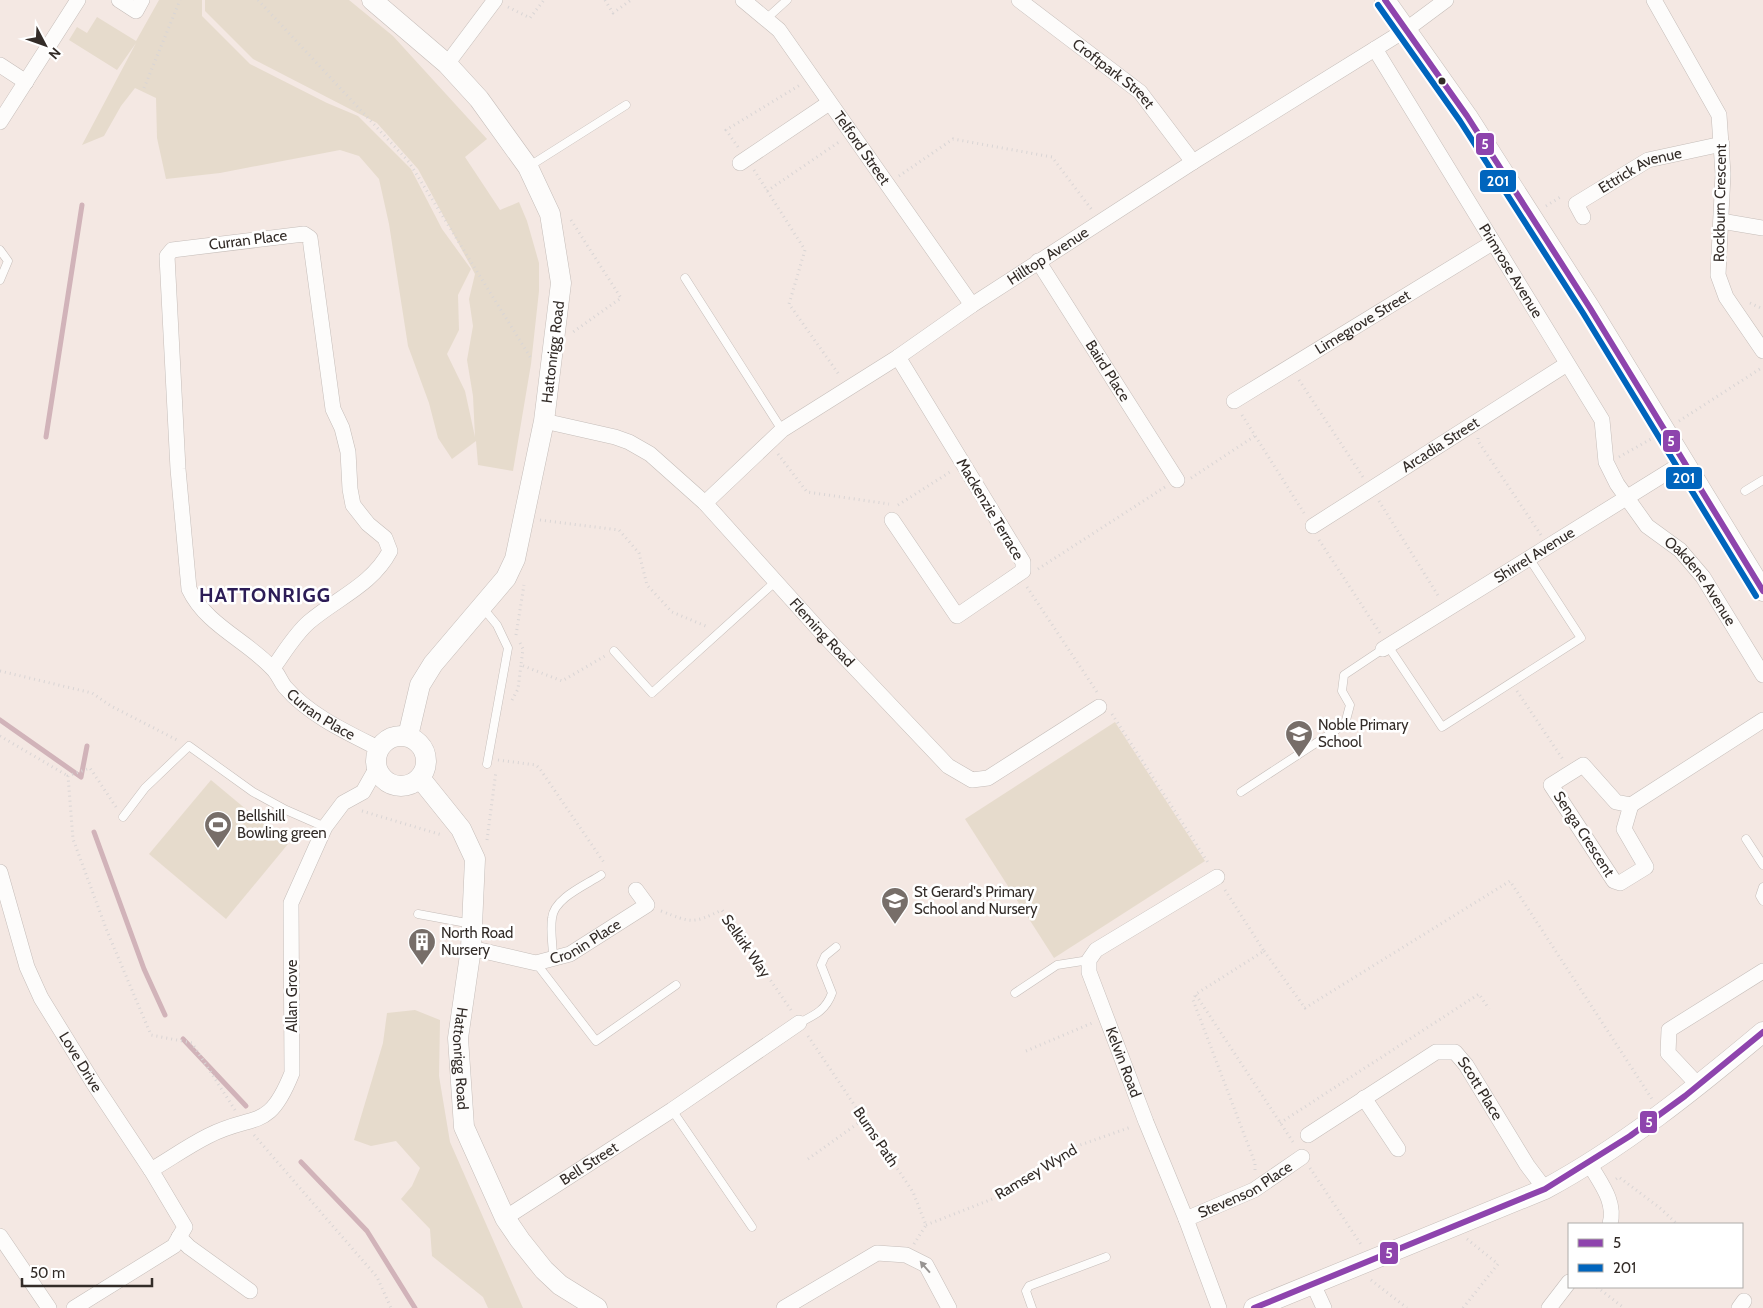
<svg xmlns="http://www.w3.org/2000/svg" width="1763" height="1308" viewBox="0 0 1763 1308" font-family="Cabin,sans-serif">
	<style>
		.green { fill: #e6dbcc }
		.lines { fill: none; stroke-linecap: round; stroke-linejoin: round }
		.stream { stroke: #d1b3b9; stroke-width: 5 }
		.lane-casing { stroke: #c5bdb9; stroke-width: 9 }
		.street-casing { stroke: #c5bdb9; stroke-width: 16 }
		.secondary-casing { stroke: #c5bdb9; stroke-width: 21 }
		.path { stroke: #d9d5d5; stroke-width: 3; stroke-dasharray: 1 4; stroke-linecap: butt }
		.lane { stroke: #fdfcfb; stroke-width: 8 }
		.street { stroke: #fdfcfb; stroke-width: 15 }
		.secondary { stroke: #fdfcfb; stroke-width: 20 }
		.bus-1-casing { stroke: #fff; stroke-width: 10 }
		.bus-2-casing { stroke: #fff; stroke-width: 10 }
		.bus-1 { stroke: #8e44ad; stroke-width: 6 }
		.bus-2 { stroke: #0065bd; stroke-width: 6 }
		.oneway { fill: #989492 }
		.bus-dot { fill: #332c28; stroke: #fff; stroke-width: 2 }
		.labels { text-anchor: middle; stroke-width: 5; stroke-linejoin: round; paint-order: stroke }
		.street-label { font-size: 15px; fill: #332c28; stroke: #fff }
		.poi-label { font-size: 15px; fill: #332c28; stroke: #fff; text-anchor: start }
		.district-label { font-size: 20px; font-weight: bold; letter-spacing: 1px; fill: #2c1c56; stroke: #fff }
		.line-badge { stroke: #fff; stroke-width: 2 }
		.badge-label { font-size: 14px; text-anchor: middle; font-weight: bold; fill: #fff }
	</style>
	<rect width="100%" height="100%" fill="#f4e8e3"/>
	<!-- green -->
	<g class="green">
		<path d="M159,0h43v16l48,48 77,39 31,13 53,53 31,60 29,40 -13,26 1,35 -12,24 18,37 10,46 -2,-41 -6,-36 6,-34 -4,-27 6,-25 -57,-105 -41,-46 -124,-64 -48,-48v-11h144l44,36 94,103 -22,18 35,53 19,-8 8,19 12,42v28l-8,73 -18,107 -35,-6 -2,-24 -24,18 -14,-21 -9,-35 -21,-57 -19,-122 -10,-45 -20,-23 -19,-6 -120,23 -54,6 -9,-41 -1,-40 -21,-10 -14,18 -17,30 -22,9 54,-102 -19,27 -48,-30 8,-13 10,6 10,-16 39,24z"/>
		<path d="M1115,722l90,139 -151,97 -89,-139z"/>
		<path d="M211,780l77,64 -62,75 -77,-65z"/>
		<path d="M415,1010l25,10 -1,56 11,66 73,166h-35l-5,-11 -51,-41 -2,-27 -29,-30 11,-13 8,-18 -24,-27 -25,5 -17,-6 29,-97 4,-30z"/>
	</g>
	<g class="lines">
		<!-- stream -->
		<g class="stream">
			<path d="M46,437l36,-232"/>
			<path d="M0,720l81,57 6,-31"/>
			<path d="M94,832l50,137 21,46"/>
			<path d="M183,1039l63,67"/>
			<path d="M301,1162l66,69 48,77"/>
		</g>
		<defs>
			<g id="lane">
				<path d="M766,19l21,-19"/>
				<path d="M528,167l98,-62"/>
				<path d="M0,250l8,11 -8,19"/>
				<path d="M685,278l97,152"/>
				<path d="M1745,491l18,-11"/>
				<path d="M483,608l14,17 11,23 -21,116"/>
				<path d="M1388,646l54,81 139,-89 -52,-80"/>
				<path d="M614,651l38,42 123,-111"/>
				<path d="M1241,792l104,-68 5,-19 -8,-14 2,-16 39,-26"/>
				<path d="M123,817l22,-29 44,-42 64,46 33,18 39,17"/>
				<path d="M1746,839l17,26"/>
				<path d="M1763,887l-3,9 3,5"/>
				<path d="M418,914l54,10"/>
				<path d="M553,958c0,-12 -3,-27 -1,-40 2,-20 34,-33 49,-43"/>
				<path d="M536,963l60,78 80,-56"/>
				<path d="M1015,993l42,-28 32,-5"/>
				<path d="M799,1023c16,-8 27,-13 33,-30l-11,-28 4,-9 11,-9"/>
				<path d="M672,1110l80,117"/>
				<path d="M1032,1308l-6,-17 3,-5 77,-29"/>
			</g>
			<g id="street">
				<path d="M119,0l17,11 6,-11"/>
				<path id="s1" d="M743,0l36,30 193,275"/>
				<path id="s2" d="M1019,0l121,92 53,70"/>
				<path d="M1654,0l65,115 4,59 -5,101 8,22 37,54"/>
				<path id="s3" d="M1375,49l227,371 4,42 11,22 30,42 33,24 23,27 60,98"/>
				<path d="M447,64l48,-64"/>
				<path d="M0,65l26,17"/>
				<path d="M0,122l78,-122"/>
				<path d="M740,163l89,-60"/>
				<path id="s4" d="M1583,217l-7,-13 72,-44 74,-16"/>
				<path d="M1721,221l42,7"/>
				<path id="s5" d="M1038,261l139,219"/>
				<path id="s6" d="M1234,401l258,-158"/>
				<path id="s7" d="M544,421l71,16 14,5 21,12 55,49 116,129 127,134 24,14 16,-2 111,-71"/>
				<path id="s8" d="M705,503l77,-73 116,-73 74,-52 221,-143 214,-133 39,-29"/>
				<path d="M892,520l65,96 66,-45v-9l-125,-205"/>
				<path id="s9" d="M1313,526l254,-162"/>
				<path id="s10" d="M1383,649l301,-187"/>
				<path id="s11" d="M273,668c11,-15 22,-34 36,-46 28,-24 63,-37 81,-71l-5,-13 -17,-14 -15,-19 -3,-16 -2,-37 -6,-24 -9,-19 -23,-171 -6,-4 -132,16 -5,6 11,213 11,120c17,36 57,51 83,79 6,5 8,13 13,19 24,28 61,45 93,61"/>
				<path d="M1583,765l33,37 15,3 -7,24 22,38 -26,16 -6,-2 -63,-96z"/>
				<path d="M1631,805l132,-85"/>
				<path id="s12" d="M0,872l27,95 14,31 53,86 57,86 34,57 -11,19 -100,62"/>
				<path id="s13" d="M1217,877l-121,73 -7,10v12l57,150 40,97 33,89"/>
				<path id="s14" d="M471,948l65,15 34,-9 77,-49 -11,-15"/>
				<path d="M1698,1085l-30,-32 1,-23 94,-59"/>
				<path d="M1364,1098l34,51"/>
				<path id="s15" d="M1308,1135l128,-83h19l11,13 61,100 18,24"/>
				<path d="M1590,1165c11,19 26,37 20,59"/>
				<path d="M151,1170c19,-11 37,-24 57,-34 47,-24 60,-3 84,-63l-1,-170 34,-76 18,-24 20,-11 13,-23"/>
				<path id="s16" d="M505,1218l167,-108 127,-87"/>
				<path id="s17" d="M1186,1219l68,-29 48,-33"/>
				<path d="M0,1236l49,72"/>
				<path d="M179,1237l10,10 61,44"/>
				<path d="M1313,1284l11,24"/>
				<path d="M784,1308l93,-55 29,2 20,10 23,43"/>
				<path d="M1549,1308l20,-26"/>
				<path d="M1739,1308l5,-7"/>
			</g>
			<g id="secondary">
				<path d="M372,0l75,64 32,35 49,68 22,47 11,69 -17,138 -29,138 -9,19 -73,86 -13,21 -12,51"/>
				<path d="M1385,0l82,116 123,192 173,283"/>
				<circle cx="401" cy="761" r="25"/>
				<path id="s18" d="M420,778l41,51 14,30 -4,89 -13,90 6,89 41,91 15,22 24,30 16,15 37,23"/>
				<path d="M1254,1308l291,-119c78,-42 150,-100 218,-157"/>
			</g>
		</defs>
		<!-- lane casing -->
		<use href="#lane" class="lane-casing"/>
		<!-- street casing -->
		<use href="#street" class="street-casing"/>
		<!-- secondary casing -->
		<use href="#secondary" class="secondary-casing"/>
		<!-- path -->
		<g class="path">
			<path d="M258,0l151,162 123,198"/>
			<path d="M605,0l8,13 18,-13"/>
			<path d="M508,7l22,11 14,-18"/>
			<path d="M144,88l36,-88"/>
			<path d="M738,147l-12,-17 74,-45"/>
			<path d="M754,170l51,80 -16,54 51,72"/>
			<path d="M899,176l54,-37 99,18 40,53"/>
			<path d="M767,191l72,-49"/>
			<path d="M1546,206l16,-10"/>
			<path d="M571,220l50,78 -48,34"/>
			<path d="M1750,303l13,6"/>
			<path d="M1299,380l64,97"/>
			<path d="M1242,415l62,98"/>
			<path d="M1679,421l84,-54"/>
			<path d="M1478,438v3l63,94"/>
			<path d="M778,454l29,38 82,12"/>
			<path d="M1619,457l32,-18"/>
			<path d="M1191,478l64,-42"/>
			<path d="M1379,501l60,96"/>
			<path d="M898,505l52,-33"/>
			<path d="M540,520l79,10 20,23 8,32 25,27 36,15"/>
			<path d="M1319,540l61,93"/>
			<path d="M1038,569l127,-82"/>
			<path d="M1027,587l70,105"/>
			<path d="M516,635l8,-50"/>
			<path d="M520,643l3,6 -2,16 41,16 43,-25"/>
			<path d="M0,671l92,22 19,13 66,34"/>
			<path d="M1517,691l47,70"/>
			<path d="M512,700l6,-11 3,-24"/>
			<path d="M1112,714l97,150"/>
			<path d="M0,736l68,40"/>
			<path d="M498,760l38,5 4,4 65,95"/>
			<path d="M116,807l-26,-39 -22,8 5,63 34,92 44,104 41,8 43,67"/>
			<path d="M362,811l80,24"/>
			<path d="M487,840l9,-69"/>
			<path d="M1225,890l39,61 -68,43 -3,6 62,163v8"/>
			<path d="M661,911c31,12 31,13 61,-1l69,100"/>
			<path d="M1264,951l41,57 205,-127 142,218"/>
			<path d="M1196,995l97,147"/>
			<path d="M808,1036l105,156 13,33 -12,19"/>
			<path d="M1026,1051l66,-28"/>
			<path d="M1280,1123l199,-129 10,15"/>
			<path d="M254,1135l123,142 14,31"/>
			<path d="M808,1159l56,-40"/>
			<path d="M1310,1168l52,78"/>
			<path d="M1616,1179l3,-2 41,31 17,16"/>
			<path d="M926,1225l69,-27 74,-49 62,-22"/>
			<path d="M1371,1280l36,28"/>
			<path d="M1597,1287l27,21"/>
			<path d="M1463,1308l35,-44 -31,-25"/>
		</g>
		<!-- lane -->
		<use href="#lane" class="lane"/>
		<!-- street -->
		<use href="#street" class="street"/>
		<!-- secondary -->
		<use href="#secondary" class="secondary"/>
		<defs>
			<g id="bus-1">
				<path d="M1385,0l82,116 123,192 173,283"/>
				<path d="M1254,1308l291,-119 85,-53 55,-40 78,-64"/>
			</g>
			<path id="bus-2" d="M1378,5l82,116 123,192 173,283"/>
		</defs>
		<!-- bus-1 casing -->
		<use href="#bus-1" class="bus-1-casing"/>
		<!-- bus-2 casing -->
		<use href="#bus-2" class="bus-2-casing"/>
		<!-- bus-1 -->
		<use href="#bus-1" class="bus-1"/>
		<!-- bus-2 -->
		<use href="#bus-2" class="bus-2"/>
	</g>
	<!-- one-way arrows -->
	<defs><path id="oneway-solid" d="M-6-.8H1V-3.2L6.5 0L1 3.2V.8H-6Z" transform="scale(1.25)"/></defs>
	<use class="oneway" href="#oneway-solid" transform="translate(925 1267) rotate(-131)"/>
	<!-- icons -->
	<defs>
		<symbol id="school-pin" viewBox="-11 -11 22 30"><path d="M0 17L-7.5 6A9.5 9.5 0 1 1 7.5 6Z" fill="#776e69" stroke="#fff"/><path d="M0-5L7-2L0 1L-7-2ZM-4 1L0 2.5L4 1V4Q0 6-4 4Z" fill="#fff"/></symbol>
		<symbol id="stadium-pin" viewBox="-11 -11 22 30"><path d="M0 17L-7.5 6A9.5 9.5 0 1 1 7.5 6Z" fill="#776e69" stroke="#fff"/><path d="M0-5a6.5 5 0 1 0 0 10a6.5 5 0 1 0 0-10ZM-3.5-1.8h7v3.6h-7Z" fill="#fff"/></symbol>
		<symbol id="building-pin" viewBox="-11 -11 22 30"><path d="M0 17L-7.5 6A9.5 9.5 0 1 1 7.5 6Z" fill="#776e69" stroke="#fff"/><path d="M-4-6H4V6H1V3H-1V6H-4ZM-2.5-4.3h1.7v1.8h-1.7ZM.8-4.3h1.7v1.8H.8ZM-2.5-1h1.7V.8h-1.7ZM.8-1h1.7V.8H.8Z" fill="#fff"/></symbol>
	</defs>
	<g fill-rule="evenodd">
		<use href="#school-pin" x="1283" y="718" width="32" height="43"/>
		<use href="#stadium-pin" x="202" y="809" width="32" height="43"/>
		<use href="#school-pin" x="879" y="885" width="32" height="43"/>
		<use href="#building-pin" x="406" y="926" width="32" height="43"/>
	</g>
	<!-- markers -->
	<circle class="bus-dot" cx="1442" cy="81" r="4.5"/>
	<g class="labels">
		<!-- street labels -->
		<g class="street-label">
			<text dy="5" stroke="none"><textPath href="#s2" startOffset="120">Croftpark Street</textPath></text>
			<text dy="5" stroke="none"><textPath href="#s1" startOffset="191">Telford Street</textPath></text>
			<text dy="5" stroke="none"><textPath href="#s4" startOffset="88">Ettrick Avenue</textPath></text>
			<text transform="translate(1720 203) rotate(-89)" y="5">Rockburn Crescent</text>
			<text transform="translate(248 240) rotate(-7)" y="5">Curran Place</text>
			<text dy="5" stroke="none"><textPath href="#s8" startOffset="424">Hilltop Avenue</textPath></text>
			<text dy="5" stroke="none"><textPath href="#s3" startOffset="260">Primrose Avenue</textPath></text>
			<text dy="5" stroke="none"><textPath href="#s6" startOffset="151">Limegrove Street</textPath></text>
			<text transform="translate(553 352) rotate(-83)" y="5">Hattonrigg Road</text>
			<text dy="5" stroke="none"><textPath href="#s5" startOffset="130">Baird Place</textPath></text>
			<text dy="5" stroke="none"><textPath href="#s9" startOffset="151">Arcadia Street</textPath></text>
			<text transform="translate(990 509) rotate(59)" y="5">Mackenzie Terrace</text>
			<text dy="5" stroke="none"><textPath href="#s10" startOffset="178">Shirrel Avenue</textPath></text>
			<text dy="5" stroke="none"><textPath href="#s3" startOffset="631">Oakdene Avenue</textPath></text>
			<text dy="5" stroke="none"><textPath href="#s7" startOffset="360">Fleming Road</textPath></text>
			<text dy="5" stroke="none"><textPath href="#s11" startOffset="1165">Curran Place</textPath></text>
			<text transform="translate(1584 834) rotate(57)" y="5">Senga Crescent</text>
			<text dy="5" stroke="none"><textPath href="#s14" startOffset="121">Cronin Place</textPath></text>
			<text transform="translate(746 946) rotate(55)" y="5">Selkirk Way</text>
			<text transform="translate(292 996) rotate(-90)" y="5">Allan Grove</text>
			<text dy="5" stroke="none"><textPath href="#s18" startOffset="299">Hattonrigg Road</textPath></text>
			<text dy="5" stroke="none"><textPath href="#s12" startOffset="208">Love Drive</textPath></text>
			<text dy="5" stroke="none"><textPath href="#s13" startOffset="262">Kelvin Road</textPath></text>
			<text dy="5" stroke="none"><textPath href="#s15" startOffset="216">Scott Place</textPath></text>
			<text transform="translate(876 1137) rotate(56)" y="5">Burns Path</text>
			<text dy="5" stroke="none"><textPath href="#s16" startOffset="100">Bell Street</textPath></text>
			<text transform="translate(1036 1172) rotate(-31)" y="5">Ramsey Wynd</text>
			<text dy="5" stroke="none"><textPath href="#s17" startOffset="66">Stevenson Place</textPath></text>
		</g>
		<!-- poi labels -->
		<g class="poi-label">
			<text x="1318" y="730">Noble Primary<tspan x="1318" dy="17">School</tspan></text>
			<text x="237" y="821">Bellshill<tspan x="237" dy="17">Bowling green</tspan></text>
			<text x="914" y="897">St Gerard's Primary<tspan x="914" dy="17">School and Nursery</tspan></text>
			<text x="441" y="938">North Road<tspan x="441" dy="17">Nursery</tspan></text>
		</g>
		<!-- district labels -->
		<g class="district-label">
			<text x="265" y="602">HATTONRIGG</text>
		</g>
	</g>
	<g class="line-badge">
		<rect x="1475" y="132" width="20" height="24" rx="5" fill="#8e44ad"/>
		<rect x="1479" y="169" width="38" height="24" rx="5" fill="#0065bd"/>
		<rect x="1662" y="429" width="19" height="24" rx="5" fill="#8e44ad"/>
		<rect x="1665" y="466" width="38" height="24" rx="5" fill="#0065bd"/>
		<rect x="1639" y="1110" width="19" height="24" rx="5" fill="#8e44ad"/>
		<rect x="1379" y="1241" width="20" height="24" rx="5" fill="#8e44ad"/>
	</g>
	<g class="badge-label">
		<text x="1485" y="149">5</text>
		<text x="1498" y="186">201</text>
		<text x="1671" y="446">5</text>
		<text x="1684" y="483">201</text>
		<text x="1649" y="1127">5</text>
		<text x="1389" y="1258">5</text>
	</g>
	<!-- legend -->
	<rect x="1568" y="1223" width="175" height="65" fill="#ffffff" stroke="#adaba9"/>
	<rect x="1578" y="1239" width="25" height="8" fill="#8e44ad" stroke="#adaba9"/>
	<text x="1613" y="1248" font-size="15" fill="#332c28">5</text>
	<rect x="1578" y="1264" width="25" height="8" fill="#0065bd" stroke="#adaba9"/>
	<text x="1613" y="1273" font-size="15" fill="#332c28">201</text>
	<!-- north arrow -->
	<g transform="translate(45 45) rotate(131)" stroke="#ffffff" stroke-width="4" paint-order="stroke">
	<path d="M0-4L9 19L0 12L-9 19Z" fill="#332c28"/>
	<text y="-8" font-size="14" font-weight="bold" text-anchor="middle" fill="#332c28">N</text>
	</g>
	<!-- scale -->
	<path d="M22 1278v8h130v-8" fill="none" stroke="#332c28" stroke-width="2.5"/>
	<text x="30" y="1278" font-size="15" fill="#332c28" stroke="#ffffff" stroke-width="4" paint-order="stroke">50 m</text>
</svg>
